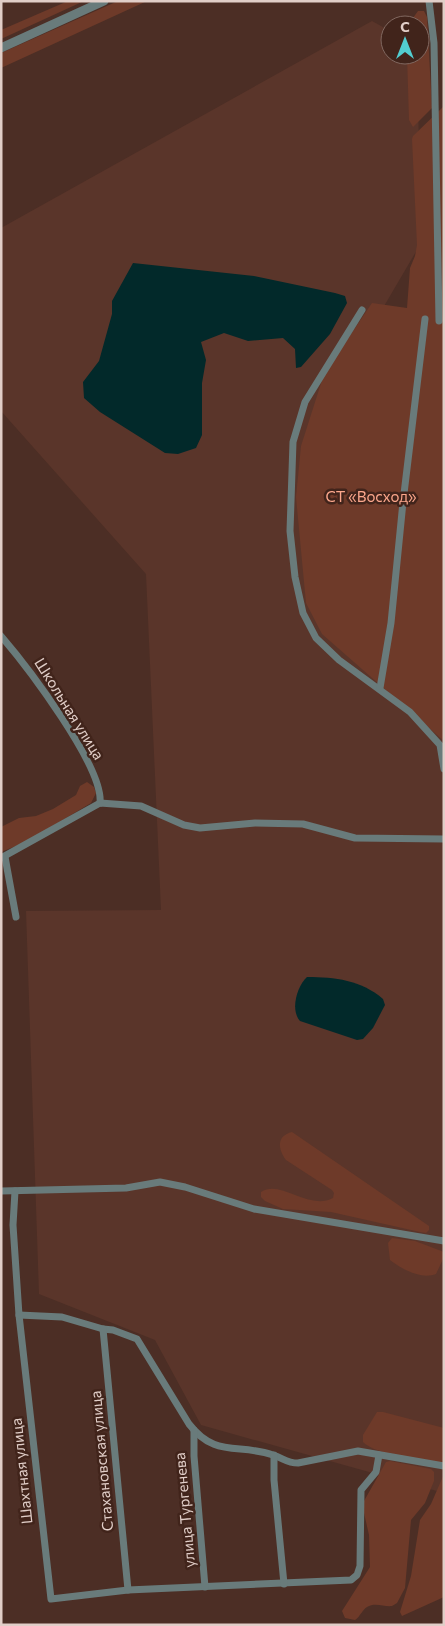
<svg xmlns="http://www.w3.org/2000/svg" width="445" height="1626" viewBox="0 0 445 1626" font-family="Commissioner,sans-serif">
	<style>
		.built { fill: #5a352a }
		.green { fill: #6e3a29 }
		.water { fill: #02292a }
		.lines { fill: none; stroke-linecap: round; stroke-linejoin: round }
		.minor { stroke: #697b7b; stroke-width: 7 }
		.tertiary { stroke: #697b7b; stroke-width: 9 }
		.labels { text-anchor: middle; stroke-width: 5; stroke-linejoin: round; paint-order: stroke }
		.park-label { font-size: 15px; fill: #fca78c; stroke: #41241b }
		.street-label { font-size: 15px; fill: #e1cec8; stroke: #41241b }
	</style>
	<rect width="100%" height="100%" fill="#4c2e25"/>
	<!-- built -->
	<path class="built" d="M372,21l18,10v24h27l4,188 -103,176 126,304v770l-243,-68 -46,-85 -116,-46 -13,-383 135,-1 -15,-336 -145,-163v-183z"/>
	<!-- green -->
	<g class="green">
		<path d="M68,1h16l-83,38v-9z"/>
		<path d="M118,1h29l-146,67v-15z"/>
		<path d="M418,11h6l3,6 5,91 -19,19 -4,-7 -2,-65h13v-30h-12z"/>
		<path d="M444,106v635l-122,-107 -16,-31 -10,-106 5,-51 23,-72 48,-71 35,5 3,-40 5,-12 2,-11 -5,-106 1,-3z"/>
		<path d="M87,782l7,5 2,6 -5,10 -65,39 -25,10v-25l18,-9 17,-2 17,-7 23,-14 4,-9z"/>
		<path d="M292,1132l137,94v4l-3,3 -6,-1 -89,-20 -48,-3 -18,-8 -4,-4v-5c20,-13 47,19 72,6l1,-5 -2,-3 -46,-30c-8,-11 -10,-24 6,-28z"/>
		<path d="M392,1238l23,3 29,11 -1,7 -7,15c-15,6 -34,-5 -46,-14l-2,-17z"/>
		<path d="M377,1412h6l61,16v35c-18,0 -70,-9 -81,-21v-7z"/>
		<path d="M390,1461l41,8 3,3v9l-9,22 -14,17 -6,68 -8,15 -5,3c-8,1 -17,-4 -25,1 -5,3 -7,10 -12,13l-10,-2 -3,-7 28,-44 -1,-32 -5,-22v-12l22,-39z"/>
		<path d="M444,1474v123l-42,19 -2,-4 11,-36 9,-56 11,-16z"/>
	</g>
	<!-- water -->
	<g class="water">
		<path d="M133,263l121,13 81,17 10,3 2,7 -17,31 -29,33 -5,1 -1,-19 -12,-11 -35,3 -24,-8 -23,9 5,18 -4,23v52l-6,13 -18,6 -13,-1 -65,-41 -16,-14 -1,-16 16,-21 13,-47v-13z"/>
		<path d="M307,977c28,0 54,3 76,22l2,6 -12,23 -10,11 -6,1 -57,-19c-10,-11 -3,-35 7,-44z"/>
	</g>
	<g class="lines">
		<!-- minor -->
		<g class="minor">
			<path d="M429,1l5,42 5,278"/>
			<path d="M362,310l-57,92 -12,40 -3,89 5,46 8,36 13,25 23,22 71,52 30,33 4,24"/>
			<path d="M1,636c25,29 103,131 99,167"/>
			<path d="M380,688l11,-65 12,-121 22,-183"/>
			<path d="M5,857l11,60"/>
			<path d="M1,858l99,-55 41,3 43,19 16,3 55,-5 48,1 52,14 89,1"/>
			<path d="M1,1191l125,-3 34,-6 25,5 69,22 190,32"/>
			<path d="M15,1191l-2,34 6,90 32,284 77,-9 223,-10 6,-5 3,-9 1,-76 15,-18 3,-17"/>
			<path d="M19,1315l43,2 41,12 10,1 24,9 52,85c26,34 49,19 84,31 10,3 14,8 25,8l60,-12 86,15"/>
			<path d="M103,1329l25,261"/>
			<path d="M194,1430v26l11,131"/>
			<path d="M274,1455v25l10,104"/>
		</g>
		<!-- tertiary -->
		<path class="tertiary" d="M1,48l103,-47"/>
	</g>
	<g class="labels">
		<!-- park labels -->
		<g class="park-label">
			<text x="371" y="502">СТ «Восход»</text>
		</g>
		<!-- street labels -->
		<g class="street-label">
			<text transform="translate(69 709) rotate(58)" y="5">Школьная улица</text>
			<text transform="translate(102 1461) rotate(-95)" y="5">Стахановская улица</text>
			<text transform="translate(22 1471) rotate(-96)" y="5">Шахтная улица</text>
			<text transform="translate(185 1510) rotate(-95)" y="5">улица Тургенева</text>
		</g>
	</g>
	<!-- border -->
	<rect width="445" height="1626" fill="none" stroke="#e1cec8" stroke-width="5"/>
	<!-- north arrow -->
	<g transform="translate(405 40)"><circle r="24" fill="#41241b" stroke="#816860"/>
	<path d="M0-4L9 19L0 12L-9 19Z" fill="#52cdd0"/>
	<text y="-8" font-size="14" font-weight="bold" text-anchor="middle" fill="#e1cec8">С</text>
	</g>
</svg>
